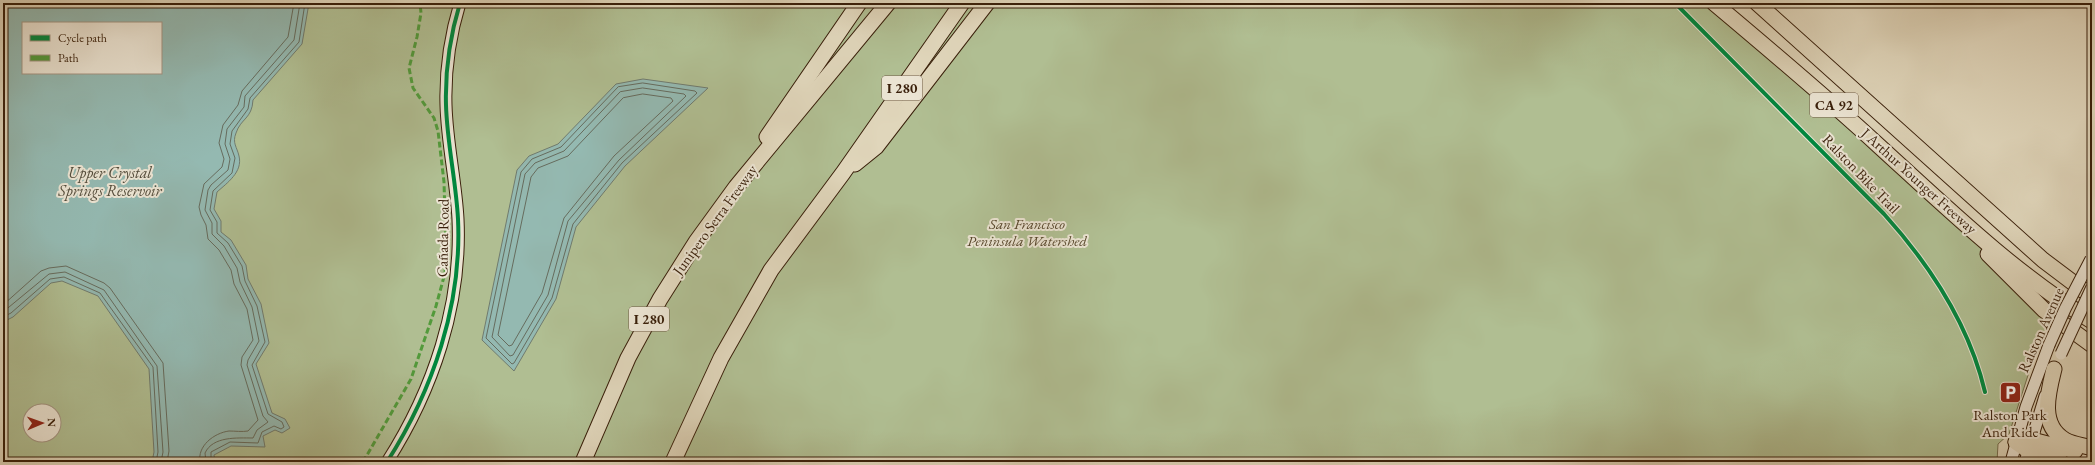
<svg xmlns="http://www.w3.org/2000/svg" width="2095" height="465" viewBox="0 0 2095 465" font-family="'EB Garamond',serif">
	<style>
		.green { fill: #b0be92; stroke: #746e4e; fill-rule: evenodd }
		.water { fill: #94b9b1; stroke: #707b6e; fill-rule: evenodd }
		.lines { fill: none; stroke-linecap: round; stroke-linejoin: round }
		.shore { stroke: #666c5e; stroke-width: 1 }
		.secondary-casing { stroke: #391f0a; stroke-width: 13 }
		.motorway-casing { stroke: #391f0a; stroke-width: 17 }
		.secondary { stroke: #ebe4d3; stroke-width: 11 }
		.motorway { stroke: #e0d6bb; stroke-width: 15 }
		.secondary-bridge-casing { stroke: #391f0a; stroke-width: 13; stroke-linecap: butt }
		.secondary-bridge { stroke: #ebe4d3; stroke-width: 11 }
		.quiet { stroke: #529a3b; stroke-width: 3; stroke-dasharray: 6 3; stroke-linecap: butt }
		.cycleway-casing { stroke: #ebe4d3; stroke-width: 6 }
		.cycleway { stroke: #00873e; stroke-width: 4 }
		.labels { text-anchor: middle; stroke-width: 4; stroke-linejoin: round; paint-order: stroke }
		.shield { fill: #ebe4d3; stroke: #6e5a46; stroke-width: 1 }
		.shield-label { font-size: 14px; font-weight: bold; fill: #391f0a }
		.street-label { font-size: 15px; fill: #391f0a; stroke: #ebe4d3 }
		.park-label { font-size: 15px; font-style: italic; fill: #57472c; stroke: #ebe4d3 }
		.poi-label { font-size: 15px; fill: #391f0a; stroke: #ebe4d3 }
		.water-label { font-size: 16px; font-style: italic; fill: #544d3c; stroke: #ebe4d3 }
	</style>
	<rect width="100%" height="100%" fill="#e0d6bb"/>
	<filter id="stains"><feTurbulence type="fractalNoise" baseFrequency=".005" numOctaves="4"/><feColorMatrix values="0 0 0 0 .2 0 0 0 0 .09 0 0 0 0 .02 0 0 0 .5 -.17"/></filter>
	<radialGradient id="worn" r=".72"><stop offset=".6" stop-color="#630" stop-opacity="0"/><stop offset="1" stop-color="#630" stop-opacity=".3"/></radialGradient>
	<!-- green -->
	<path class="green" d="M3,3h1711l237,208 101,105 -21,50 -22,68 -11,10 -1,18h-1994zM23,23h138v50h-138zM30,411h24v24h-24z"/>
	<!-- water -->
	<g class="water">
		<path d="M3,3h306l-7,41 -49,56c-1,19 -12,18 -17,33 -4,10 1,14 3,23 4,16 -12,27 -22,36l-3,17 7,12v11l10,8 15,25 2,14 13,25 8,39 -13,21 16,49 13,6 5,9 -8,5 -7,-3 -12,6 2,11 -34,-1 -17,9 1,7h-63l2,-10 -5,-83 -51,-73 -36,-15 -11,2 -38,34 -10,5zM23,23h138v50h-138z"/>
		<path d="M643,79l65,9 -83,78 -49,61 -20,72 -42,72 -32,-31 35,-170 12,-14 29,-12 58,-60z"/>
	</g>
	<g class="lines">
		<!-- shore -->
		<g class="shore">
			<path d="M643,83l52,8 2,2 -75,70 -49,61 -21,74 -38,65 -2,1 -26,-26 35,-166 11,-13 29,-12 57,-60z"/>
			<path d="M643,88l41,6 2,2 -67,64 -51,61 -20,74 -35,60 -3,1 -18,-19 33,-163 10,-11 29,-12 56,-59z"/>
			<path d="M643,94l28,4 2,3 -59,55 -50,62 -22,75 -30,52 -3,1 -11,-11 33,-158 7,-9 30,-12 55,-58z"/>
			<path d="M3,305l38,-34 8,-3 17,-2 38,17 6,5 53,75 6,88 -2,11"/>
			<path d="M3,312l46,-38 16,-2 39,18 53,76 6,86 -2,10"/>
			<path d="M3,317l8,-4 39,-34 14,-2 36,16 53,74 5,85 -2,10"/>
			<path d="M200,462c-3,-16 14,-29 29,-31 6,0 13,1 19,0l10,-11 -17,-55 1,-8 11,-17 -6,-31 -13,-25 -3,-14 -12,-20 -11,-11 -2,-14 -5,-10 -2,-8 5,-23 18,-17 2,-8 -5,-16 4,-18 15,-20 4,-14 46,-54 6,-34"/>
			<path d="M206,462l-1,-9c8,-17 32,-15 48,-15l4,-8 11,-8 -5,-6 -16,-51 1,-5 11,-19 -7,-34 -12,-25 -3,-14 -13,-22 -12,-12v-11l-7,-13 3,-20 3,-5 17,-15 2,-11 -5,-15 2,-15 17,-22 1,-11 49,-56 6,-37"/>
			<path d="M211,462v-10l19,-10 28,1 4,-11 12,-6 7,3 3,-2 -2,-5 -14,-8 -16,-49 13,-23 -8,-36 -12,-25 -3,-15 -14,-23 -11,-10v-11l-7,-12 3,-19 19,-18 3,-15 -5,-14 2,-13 16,-22 2,-11 49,-56 6,-39"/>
		</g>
		<defs>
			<g id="secondary">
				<path d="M387,462c46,-72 75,-157 71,-243 -2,-38 -11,-76 -12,-114 -1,-35 4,-69 14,-102"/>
				<path d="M2011,462l15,-55 23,-62"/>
				<path d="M2025,462l20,-66"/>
			</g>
			<g id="motorway">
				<path d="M1714,3c56,47 112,94 165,143 68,62 135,127 213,175"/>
				<path d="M1757,3l286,257 49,37"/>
				<path d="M767,137l92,-134"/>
				<path d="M855,164l21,-17 111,-144"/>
				<path d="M1988,254l56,56 48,35"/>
				<path d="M2054,369c-6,24 -15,56 11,71 9,5 18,5 27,8"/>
				<path d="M2016,442l20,-1 39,10"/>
				<path d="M2016,442l17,12 28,8"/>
				<path d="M583,462l45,-104 32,-59 36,-57 40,-55 152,-184"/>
				<path d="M673,462l48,-104 50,-88 72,-97 119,-170"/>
			</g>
		</defs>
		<!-- secondary casing -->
		<use href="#secondary" class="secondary-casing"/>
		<!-- motorway casing -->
		<use href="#motorway" class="motorway-casing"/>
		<!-- secondary -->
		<use href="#secondary" class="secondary"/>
		<!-- motorway -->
		<use href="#motorway" class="motorway"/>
		<defs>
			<g id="secondary-bridge">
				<path d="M2049,345l16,-36 26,-50"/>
				<path d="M2061,354l31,-67"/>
			</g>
		</defs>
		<!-- secondary-bridge casing -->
		<use href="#secondary-bridge" class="secondary-bridge-casing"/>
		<!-- secondary-bridge -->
		<use href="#secondary-bridge" class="secondary-bridge"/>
		<!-- quiet -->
		<path class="quiet" d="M363,462l48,-83 25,-73 9,-33 1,-22 -2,-69 -6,-51 -4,-13 -21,-30 -4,-20 8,-31 4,-24 -1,-10"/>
		<defs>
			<g id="cycleway">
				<path d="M1675,3l209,211c46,51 85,110 101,178"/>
				<path d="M387,462c46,-72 75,-157 71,-243 -2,-38 -11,-76 -12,-114 -1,-35 4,-69 14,-102"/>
			</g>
		</defs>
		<!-- cycleway casing -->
		<use href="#cycleway" class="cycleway-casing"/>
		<!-- cycleway -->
		<use href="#cycleway" class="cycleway"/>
	</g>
	<!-- icons -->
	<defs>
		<symbol id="parking-square" viewBox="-11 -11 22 22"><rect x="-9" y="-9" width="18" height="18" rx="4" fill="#8f2418" stroke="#ebe4d3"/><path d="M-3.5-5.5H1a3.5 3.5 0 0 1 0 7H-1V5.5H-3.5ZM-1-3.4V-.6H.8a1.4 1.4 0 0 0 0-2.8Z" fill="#fff"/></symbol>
	</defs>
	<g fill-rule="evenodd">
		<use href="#parking-square" x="1998" y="380" width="25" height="25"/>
	</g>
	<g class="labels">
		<!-- shield labels -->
		<g class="shield">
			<rect x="882" y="76" width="40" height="24" rx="3"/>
			<rect x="1810" y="93" width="48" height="24" rx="3"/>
			<rect x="629" y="307" width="40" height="24" rx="3"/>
		</g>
		<g class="shield-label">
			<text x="902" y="93">I 280</text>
			<text x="1834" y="110">CA 92</text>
			<text x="649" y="324">I 280</text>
		</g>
		<!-- street labels -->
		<g class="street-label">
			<text transform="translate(1861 174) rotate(46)" y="5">Ralston Bike Trail</text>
			<text transform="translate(1919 181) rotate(42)" y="5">J Arthur Younger Freeway</text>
			<text transform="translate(715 220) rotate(-54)" y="5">Junipero Serra Freeway</text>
			<text transform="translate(443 238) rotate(-89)" y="5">Cañada Road</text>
			<text transform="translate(2041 330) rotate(-66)" y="5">Ralston Avenue</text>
		</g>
		<!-- park labels -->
		<g class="park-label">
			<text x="1027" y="229">San Francisco<tspan x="1027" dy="17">Peninsula Watershed</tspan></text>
		</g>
		<!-- poi labels -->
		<g class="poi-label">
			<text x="2010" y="420">Ralston Park<tspan x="2010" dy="17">And Ride</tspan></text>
		</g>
		<!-- water labels -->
		<g class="water-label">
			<text x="110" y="178">Upper Crystal<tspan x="110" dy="18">Springs Reservoir</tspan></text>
		</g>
	</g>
	<!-- margin -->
	<rect width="2095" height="465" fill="none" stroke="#e0d6bb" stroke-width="16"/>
	<rect x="4" y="4" width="2087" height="457" fill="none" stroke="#391f0a" stroke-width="2"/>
	<rect x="8" y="8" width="2079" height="449" fill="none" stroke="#391f0a"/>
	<!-- legend -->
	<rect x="22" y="22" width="140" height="52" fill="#ebe4d3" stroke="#a49583"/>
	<rect x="30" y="35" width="20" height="6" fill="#00873e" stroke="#a49583"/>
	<text x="58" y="42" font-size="12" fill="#391f0a">Cycle path</text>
	<rect x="30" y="55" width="20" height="6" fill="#529a3b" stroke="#a49583"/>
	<text x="58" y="62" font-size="12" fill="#391f0a">Path</text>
	<!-- north arrow -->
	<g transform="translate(42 423) rotate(88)"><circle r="19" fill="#ebe4d3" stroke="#a49583"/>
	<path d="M0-3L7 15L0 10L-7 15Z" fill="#8f2418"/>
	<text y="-6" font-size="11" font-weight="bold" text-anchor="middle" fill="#391f0a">N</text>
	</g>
	<rect width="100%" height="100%" filter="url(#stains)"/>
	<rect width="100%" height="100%" fill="url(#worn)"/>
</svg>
